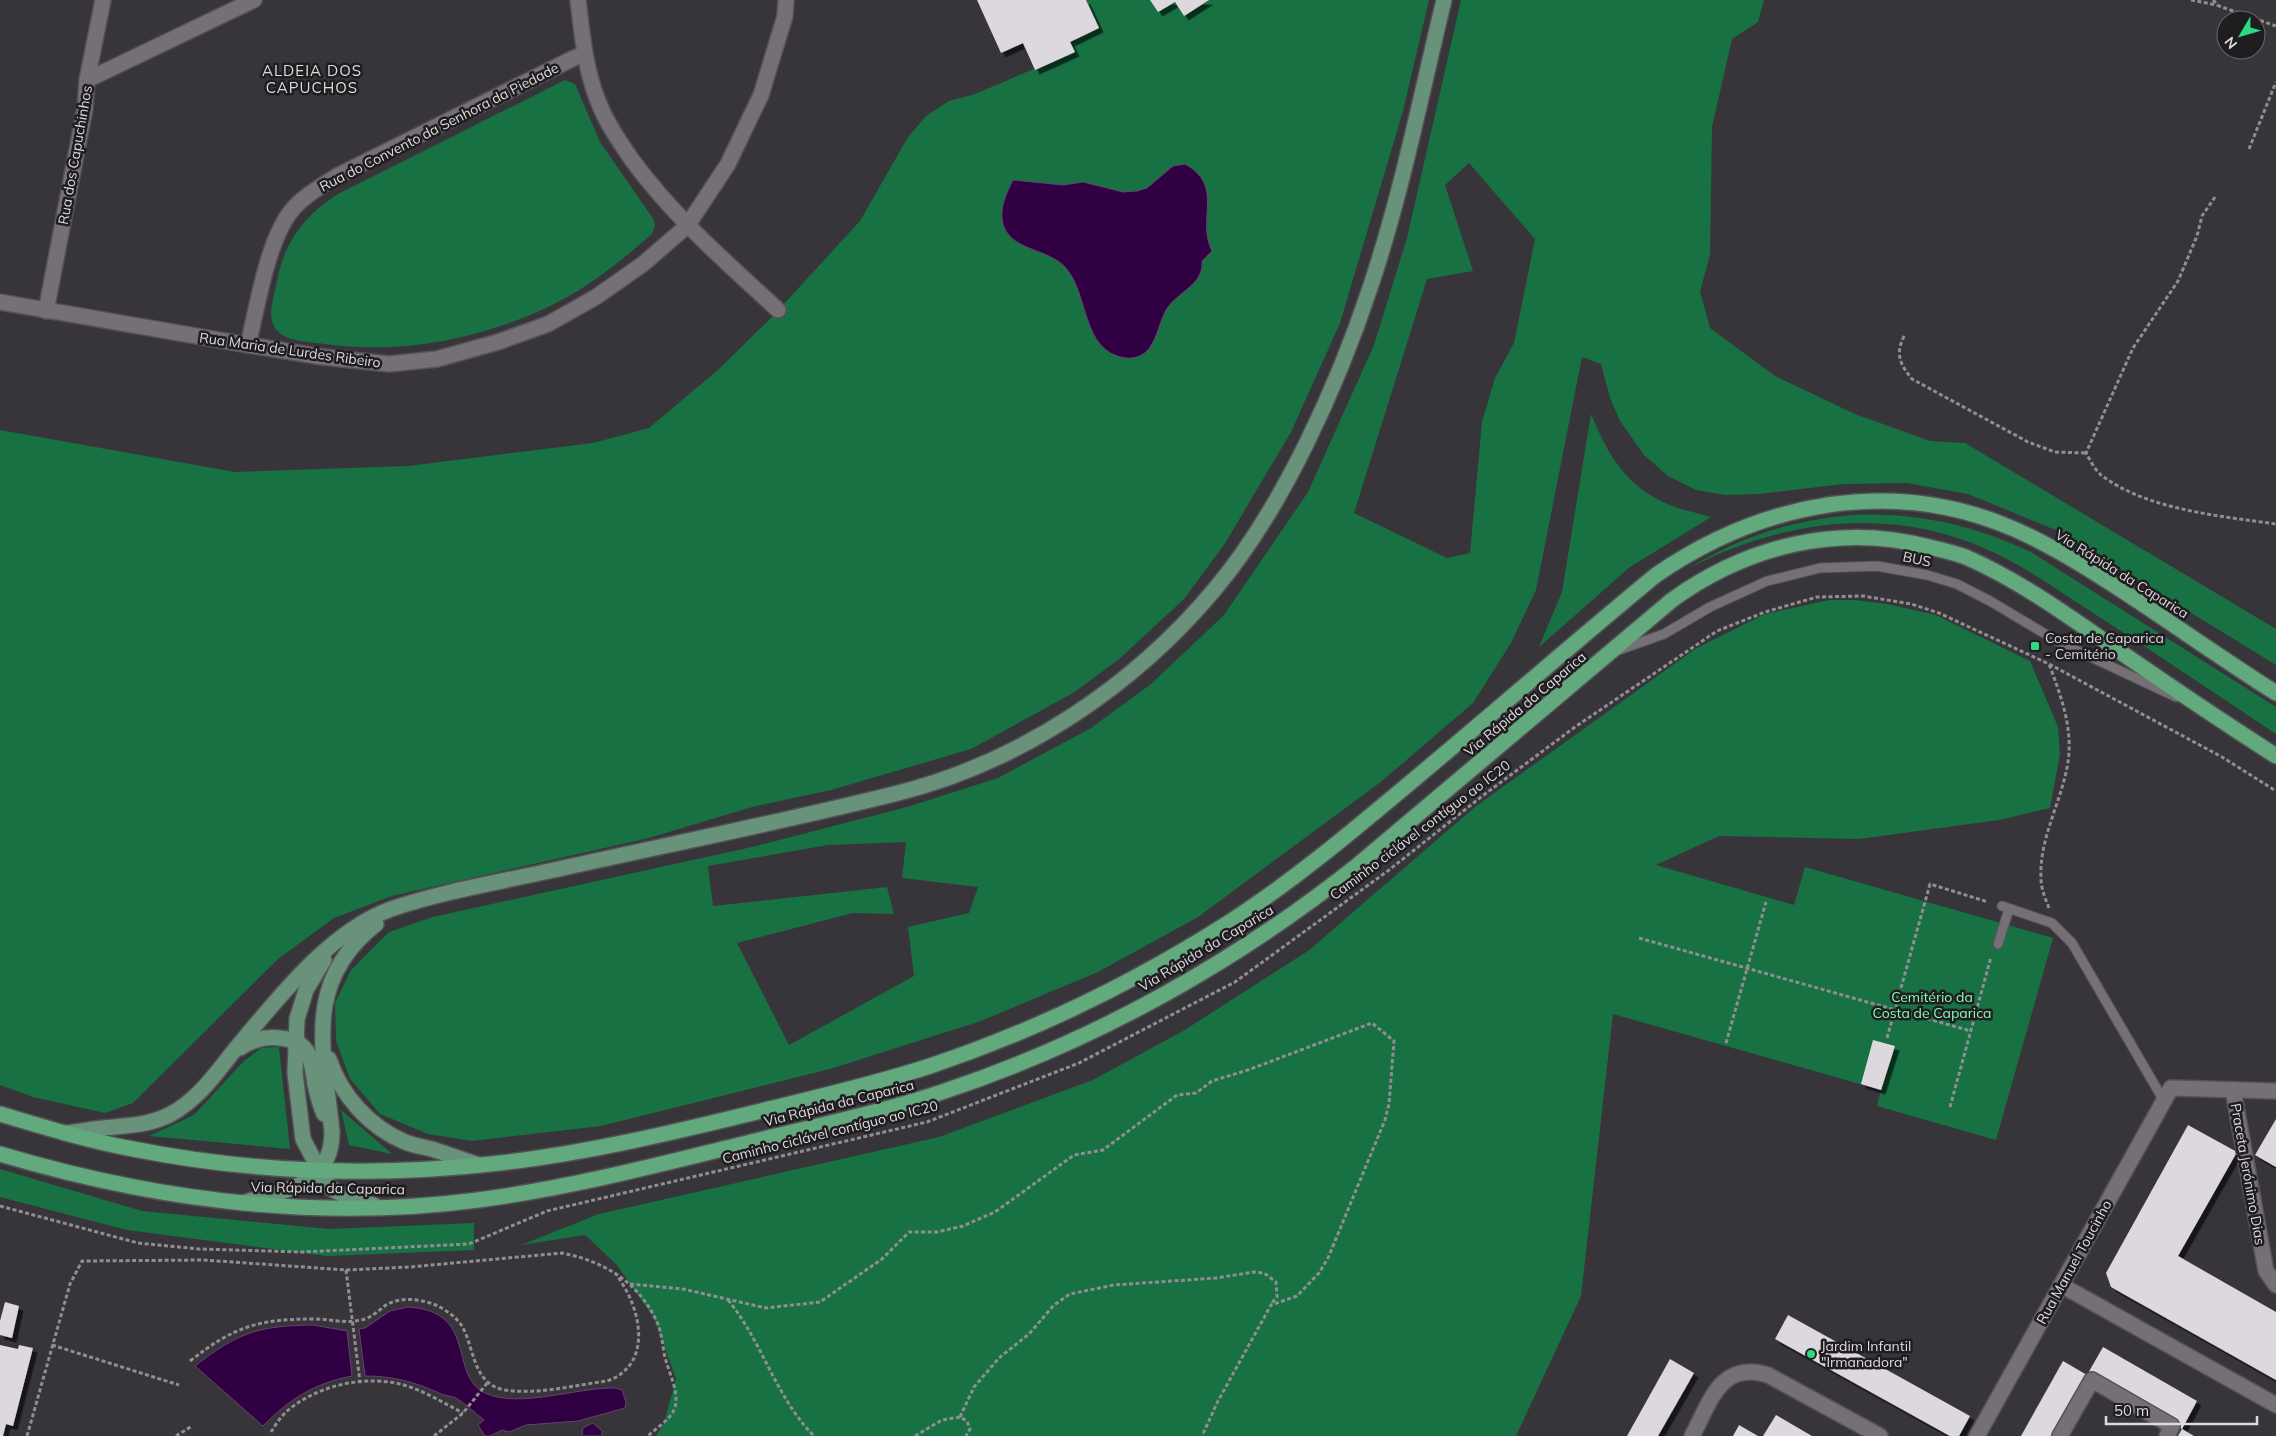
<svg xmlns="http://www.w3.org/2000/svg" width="2276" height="1436" viewBox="0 0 2276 1436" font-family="Mulish,sans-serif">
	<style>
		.green { fill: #177143; fill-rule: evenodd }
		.water { fill: #310042; stroke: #654271 }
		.building { fill: #dcd8de; filter: url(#shadow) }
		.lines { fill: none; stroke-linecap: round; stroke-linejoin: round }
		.lane-casing { stroke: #545156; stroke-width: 11 }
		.street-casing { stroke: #545156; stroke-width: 18 }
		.primary-casing { stroke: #545156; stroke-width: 18 }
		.highway-casing { stroke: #545156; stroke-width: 18 }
		.path { stroke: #918e93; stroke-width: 3; stroke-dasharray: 4 2.5; stroke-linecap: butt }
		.lane { stroke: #747075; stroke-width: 9 }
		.street { stroke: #747075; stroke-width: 15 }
		.primary { stroke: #69927a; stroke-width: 15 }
		.highway { stroke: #62a97d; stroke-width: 15 }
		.poi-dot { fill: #2fd883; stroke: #1f1d1f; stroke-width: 2 }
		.labels { text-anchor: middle; stroke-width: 5; stroke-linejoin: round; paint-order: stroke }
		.street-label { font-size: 14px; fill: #dedbdf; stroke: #1f1d1f }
		.poi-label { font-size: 14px; fill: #dedbdf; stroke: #1f1d1f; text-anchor: start }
		.park-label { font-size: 14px; fill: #84f9b2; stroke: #1f1d1f }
		.neighbourhood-label { font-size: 15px; letter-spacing: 1px; fill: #dedbdf; stroke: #1f1d1f }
	</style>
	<defs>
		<filter id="shadow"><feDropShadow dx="4.5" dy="4.5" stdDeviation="0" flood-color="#0009"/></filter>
	</defs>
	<rect width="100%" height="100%" fill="#38353a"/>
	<!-- green -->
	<g class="green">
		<path d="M1086,0h64l8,12 17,-10 9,14 25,-16h220l-26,111 -63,212 -49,109 -67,113 -40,54 -66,61 -45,33 -102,56 -140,41 -79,17 -103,31 -257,58 -58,22 -56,41 -145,144 -28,10 -72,-16 -33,-12v-655l235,42 173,-6 185,-23 56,-15 70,-59 52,-51 89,-97 48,-84 18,-21 23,-15 26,-7 99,-42 -4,-10 29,-14z"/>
		<path d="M1461,0h303l-6,22 -26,17 -20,88 -2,128 -10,36 10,37 65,48 80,38 75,27 35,2 311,186v36l-218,-134 -90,-37 -61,-11 -64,1 -85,10 -33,1 -29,-5 -28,-14 -24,-21 -24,-34 -10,-23 -9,-34 -19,-7 -46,233 -25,53 -38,60 -91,78 -184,136 -100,55 -117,49 -151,48 -229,57 -129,15 -44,-7 -48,-20 -30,-35 -14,-38 -1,-38 16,-33 38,-38 44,-15 319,-70 155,-40 91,-29 93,-50 60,-44 73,-69 84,-123 66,-147 33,-107zM1469,163l66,76 -21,104 -19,35 -13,44 -12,131 -23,5 -93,-45 73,-234 46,-8 -28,-86zM906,842l-4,36 76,9 -9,26 -61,14 6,49 -125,69 -52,-102 116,-30 41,1 -7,-27 -174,19 -5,-40 120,-21z"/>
		<path d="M565,80l10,4 25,58 54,78 1,5 -3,9c-32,28 -67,56 -106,74 -72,33 -150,47 -229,35 -15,-2 -35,-2 -43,-17 -7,-12 1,-33 3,-45 7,-39 28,-66 61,-87z"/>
		<path d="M1591,414c17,41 35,73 79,91 13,5 27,8 41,12l-81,50 -91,80 23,-55z"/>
		<path d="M1851,515c65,-3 122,10 180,37l245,155v27c-62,-41 -123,-83 -186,-123 -34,-22 -67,-46 -104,-62 -97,-44 -206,-29 -298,20 50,-32 105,-49 163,-54z"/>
		<path d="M1829,600h26l32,4 49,11 94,46 28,66 2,27 -10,54 -51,12 -140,19 -140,-3 -63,29 138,40 11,-38 248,71 -57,202 -119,-34 4,-16 -268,-76 -32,282 -65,140h-860l8,-13 12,-44 -22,-61 -37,-53 -32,-30 -64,10 78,-31 340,-77 154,-57 90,-49 125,-80 167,-144 220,-158 70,-35z"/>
		<path d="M279,1047l11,102 -141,-13 45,-21 49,-53 18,-14z"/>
		<path d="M341,1110l51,44 -43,-9z"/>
		<path d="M0,1169l142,42 187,18 145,-6v27l-147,6 -200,-26 -127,-33z"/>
	</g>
	<!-- water -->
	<g class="water">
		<path d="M1185,164c40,22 11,55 27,87l-10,10c2,24 -24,30 -36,49 -7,13 -9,30 -19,41 -5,5 -14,8 -21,7 -46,-6 -36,-66 -62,-92 -18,-18 -53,-15 -61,-42 -4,-15 3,-30 10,-44l50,5 20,-3 40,10 14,-1 10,-3 26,-22z"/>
		<path d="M408,1307c71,4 40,69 77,86 34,16 93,-6 130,-5l7,2 4,12 -1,6 -47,13 -52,4 -17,7 -7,-2 -12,6h-5l-7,-11 6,-5c-9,-7 -18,-16 -28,-22 -5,-2 -10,-2 -15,-4 -25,-12 -48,-18 -76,-18l-6,-47 6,-1 25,-17z"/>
		<path d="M313,1325l34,6 5,45c-37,7 -63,23 -89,50l-68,-60c44,-34 63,-40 118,-41z"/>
		<path d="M593,1423l9,8v5h-20l1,-8z"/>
	</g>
	<!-- building -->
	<g class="building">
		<path d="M977,0h109l13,28 -29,14 5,10 -40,18 -12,-27 -22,10z"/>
		<path d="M1150,0h59l-25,16 -9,-14 -17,10z"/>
		<path d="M1873,1040l22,6 -14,44 -20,-6z"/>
		<path d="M2276,1119v48l-21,-12z"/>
		<path d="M2188,1125l49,27 -59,104 98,56v68l-165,-93 -5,-14z"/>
		<path d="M5,1302l14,4 -7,32 -12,-3v-14z"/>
		<path d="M1788,1315l182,101 -11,20h-9l-175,-97z"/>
		<path d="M0,1345l18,4 1,-4 14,3 -20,78 -7,-2 -3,12h-3z"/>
		<path d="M2103,1347l94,54 -15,28 -95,-54z"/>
		<path d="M1670,1359l24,14 -36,63h-31z"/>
		<path d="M2063,1361l24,14 -35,61h-31z"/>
		<path d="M1776,1415l36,21h-49z"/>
		<path d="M1739,1425l19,11h-25z"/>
		<path d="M2182,1429l12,7h-16z"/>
	</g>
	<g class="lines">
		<defs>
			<g id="lane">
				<path d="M1616,651l48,-17 46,-27 57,-26 53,-13 57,-2 50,9 30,9 33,17 67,40 119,56"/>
				<path d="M2002,906l50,17 20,20 92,158"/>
				<path d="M1998,944l11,-35"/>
			</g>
			<g id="street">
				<path d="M578,0c4,33 7,69 20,101 8,21 21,40 34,59 42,57 94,102 146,150"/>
				<path d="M87,80l167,-80"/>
				<path d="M0,302l248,43 75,12 66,7 48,-5 61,-17 50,-18 48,-27 47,-33 44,-38 41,-62 33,-69 24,-79 1,-16"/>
				<path d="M46,311l39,-203 2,-28 16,-80"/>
				<path d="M248,345c9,-37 19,-101 41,-131 11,-16 31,-27 48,-38l237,-118 11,-4"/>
				<path d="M2233,1090l33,181 10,14"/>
				<path d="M2061,1285l215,120"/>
				<path d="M1692,1436c18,-33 28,-76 76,-61l112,61"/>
				<path d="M1977,1436l194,-348 105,3"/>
				<path d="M2060,1436l32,-56 80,46 -5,10"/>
			</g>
			<g id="primary">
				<path d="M324,960l-18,30 -9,29 -2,54 8,66 22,42 7,8 21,11 21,5"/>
				<path d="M240,1048c12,-8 25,-12 40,-10 31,3 31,21 35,46 2,11 5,20 9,30"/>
				<path d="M329,1059c12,36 40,68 76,83 10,4 20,5 30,8 15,5 29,10 44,15"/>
				<path d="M65,1133c17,-2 33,-5 49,-6 20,-2 38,-3 57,-13 26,-14 44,-39 62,-62 42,-50 95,-120 158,-143 56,-19 115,-28 172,-41 112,-25 224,-47 335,-75 123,-31 236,-107 317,-204 68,-81 123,-204 156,-304 31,-93 50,-190 73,-285"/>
				<path d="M243,1203c41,-13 89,-17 89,-71 -8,-81 -30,-150 44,-208"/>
			</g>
			<g id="highway">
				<path d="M0,1114c44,13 88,27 133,35 121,24 245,28 367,14 88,-10 175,-31 261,-52 57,-14 114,-27 169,-45 105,-35 205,-84 298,-143 67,-43 128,-95 189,-146 80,-67 159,-136 239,-202 106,-73 237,-99 358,-46 45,20 86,47 127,74 45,30 89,61 135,90"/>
				<path d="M0,1154c154,46 318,67 478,46 91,-12 180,-35 269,-57 65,-16 132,-30 195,-51 151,-50 293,-129 417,-228l313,-264c75,-54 166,-77 257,-53 13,3 27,6 39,11 54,24 103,60 151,93 52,36 104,71 157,105"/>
			</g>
		</defs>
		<!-- lane casing -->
		<use href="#lane" class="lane-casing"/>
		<!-- street casing -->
		<use href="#street" class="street-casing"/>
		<!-- primary casing -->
		<use href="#primary" class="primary-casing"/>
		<!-- highway casing -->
		<use href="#highway" class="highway-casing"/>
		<!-- path -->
		<g class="path">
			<path d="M2191,0l26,5"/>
			<path d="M2213,0l6,6 57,20"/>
			<path d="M2249,149l27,-67"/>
			<path d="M2215,197l-13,19 -5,20 -19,45 -45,67 -47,105c4,7 9,17 15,22 46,35 119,41 175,49"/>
			<path d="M1904,336c-9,19 -4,28 8,43l116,63 27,10 31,1"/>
			<path d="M2049,908c-4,-10 -8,-20 -8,-30 -2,-40 21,-77 27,-116 5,-34 -7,-66 -19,-98"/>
			<path d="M1639,938l332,93"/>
			<path d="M1887,1038l43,-154 58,18"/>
			<path d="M1726,1043l40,-141"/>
			<path d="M1950,1107l41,-150"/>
			<path d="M0,1206l138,37 61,6 103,3 167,-8 78,-33 380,-89 152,-59 156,-81 154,-112 92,-73 94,-70 142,-96 48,-19 52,-15 46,-1 48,8 28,9 110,51 173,93 54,34"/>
			<path d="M346,1270l14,112"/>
			<path d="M630,1284l53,5 83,19 54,-6 62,-43 27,-27h28l26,-6 32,-14 79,-57 29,-5 74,-55 19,-2 16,-12 36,-11 124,-47 22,18 -5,63 -4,16 -57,138 -9,15 -22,23 -26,9 -53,96 -16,35"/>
			<path d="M728,1300c34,41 48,98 86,136"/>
			<path d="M52,1345l127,40"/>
			<path d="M190,1361c45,-35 68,-42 125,-42 16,0 30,5 45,1 10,-1 18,-9 26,-15 15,-9 36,-6 52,1 9,5 20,12 25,22 12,23 10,56 42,62 33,5 70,-5 102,-9 47,-16 34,-74 10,-105"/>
			<path d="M960,1417l14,-30 25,-29 30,-24 25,-29 16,-11 44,-9 102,-7 38,-6 10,1 12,9 1,15 -6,7"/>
			<path d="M271,1432c4,-6 8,-13 13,-18 29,-28 81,-40 120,-29 20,6 40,18 59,28"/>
			<path d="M27,1436l43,-152 12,-23 122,-1 142,10 64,-3 152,-14c41,8 77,29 95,69 6,13 5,28 10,42 4,13 14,34 6,48 -5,9 -18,17 -25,24"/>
			<path d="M176,1436l16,-10"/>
			<path d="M434,1436l29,-23 25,-31"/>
			<path d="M915,1436l27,-16 18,-3 7,4 3,8 -4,7"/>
		</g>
		<!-- lane -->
		<use href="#lane" class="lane"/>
		<!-- street -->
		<use href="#street" class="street"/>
		<!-- primary -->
		<use href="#primary" class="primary"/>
		<!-- highway -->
		<use href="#highway" class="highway"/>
	</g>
	<!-- markers -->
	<g class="poi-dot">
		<rect x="2030" y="641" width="10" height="10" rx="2.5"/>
		<circle cx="1811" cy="1354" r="5"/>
	</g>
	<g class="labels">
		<!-- street labels -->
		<g class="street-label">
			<text transform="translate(439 127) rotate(-27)" y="5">Rua do Convento da Senhora da Piedade</text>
			<text transform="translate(75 155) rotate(-80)" y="5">Rua dos Capuchinhos</text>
			<text transform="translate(290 350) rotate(8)" y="5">Rua Maria de Lurdes Ribeiro</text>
			<text transform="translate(1917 559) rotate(12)" y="5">BUS</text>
			<text transform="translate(2122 574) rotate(32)" y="5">Via Rápida da Caparica</text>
			<text transform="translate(1525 704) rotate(-40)" y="5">Via Rápida da Caparica</text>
			<text transform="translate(1420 830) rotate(-37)" y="5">Caminho ciclável contíguo ao IC20</text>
			<text transform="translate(1206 948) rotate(-31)" y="5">Via Rápida da Caparica</text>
			<text transform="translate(839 1103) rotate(-14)" y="5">Via Rápida da Caparica</text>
			<text transform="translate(830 1132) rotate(-14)" y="5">Caminho ciclável contíguo ao IC20</text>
			<text transform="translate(2248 1174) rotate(80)" y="5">Praceta Jerónimo Dias</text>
			<text transform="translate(328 1188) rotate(1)" y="5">Via Rápida da Caparica</text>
			<text transform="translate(2074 1262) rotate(-61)" y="5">Rua Manuel Toucinho</text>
		</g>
		<!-- poi labels -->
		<g class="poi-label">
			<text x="2045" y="643">Costa de Caparica<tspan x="2045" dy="16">- Cemitério</tspan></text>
			<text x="1821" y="1351">Jardim Infantil<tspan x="1821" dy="16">"Irmanadora"</tspan></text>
		</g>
		<!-- park labels -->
		<g class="park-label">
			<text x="1932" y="1002">Cemitério da<tspan x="1932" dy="16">Costa de Caparica</tspan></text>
		</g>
		<!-- neighbourhood labels -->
		<g class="neighbourhood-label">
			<text x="312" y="76">ALDEIA DOS<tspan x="312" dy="17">CAPUCHOS</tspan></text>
		</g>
	</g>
	<!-- north arrow -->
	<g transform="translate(2241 35) rotate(232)"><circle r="24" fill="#1f1d1f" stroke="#6b696c"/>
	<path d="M0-4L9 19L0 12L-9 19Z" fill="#2fd883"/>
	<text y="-8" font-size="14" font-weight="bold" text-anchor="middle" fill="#dedbdf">N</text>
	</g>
	<!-- scale -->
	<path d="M2106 1416v8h151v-8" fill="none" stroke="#dedbdf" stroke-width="2.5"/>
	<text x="2114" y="1416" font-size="15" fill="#dedbdf" stroke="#1f1d1f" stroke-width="4" paint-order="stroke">50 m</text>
</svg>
